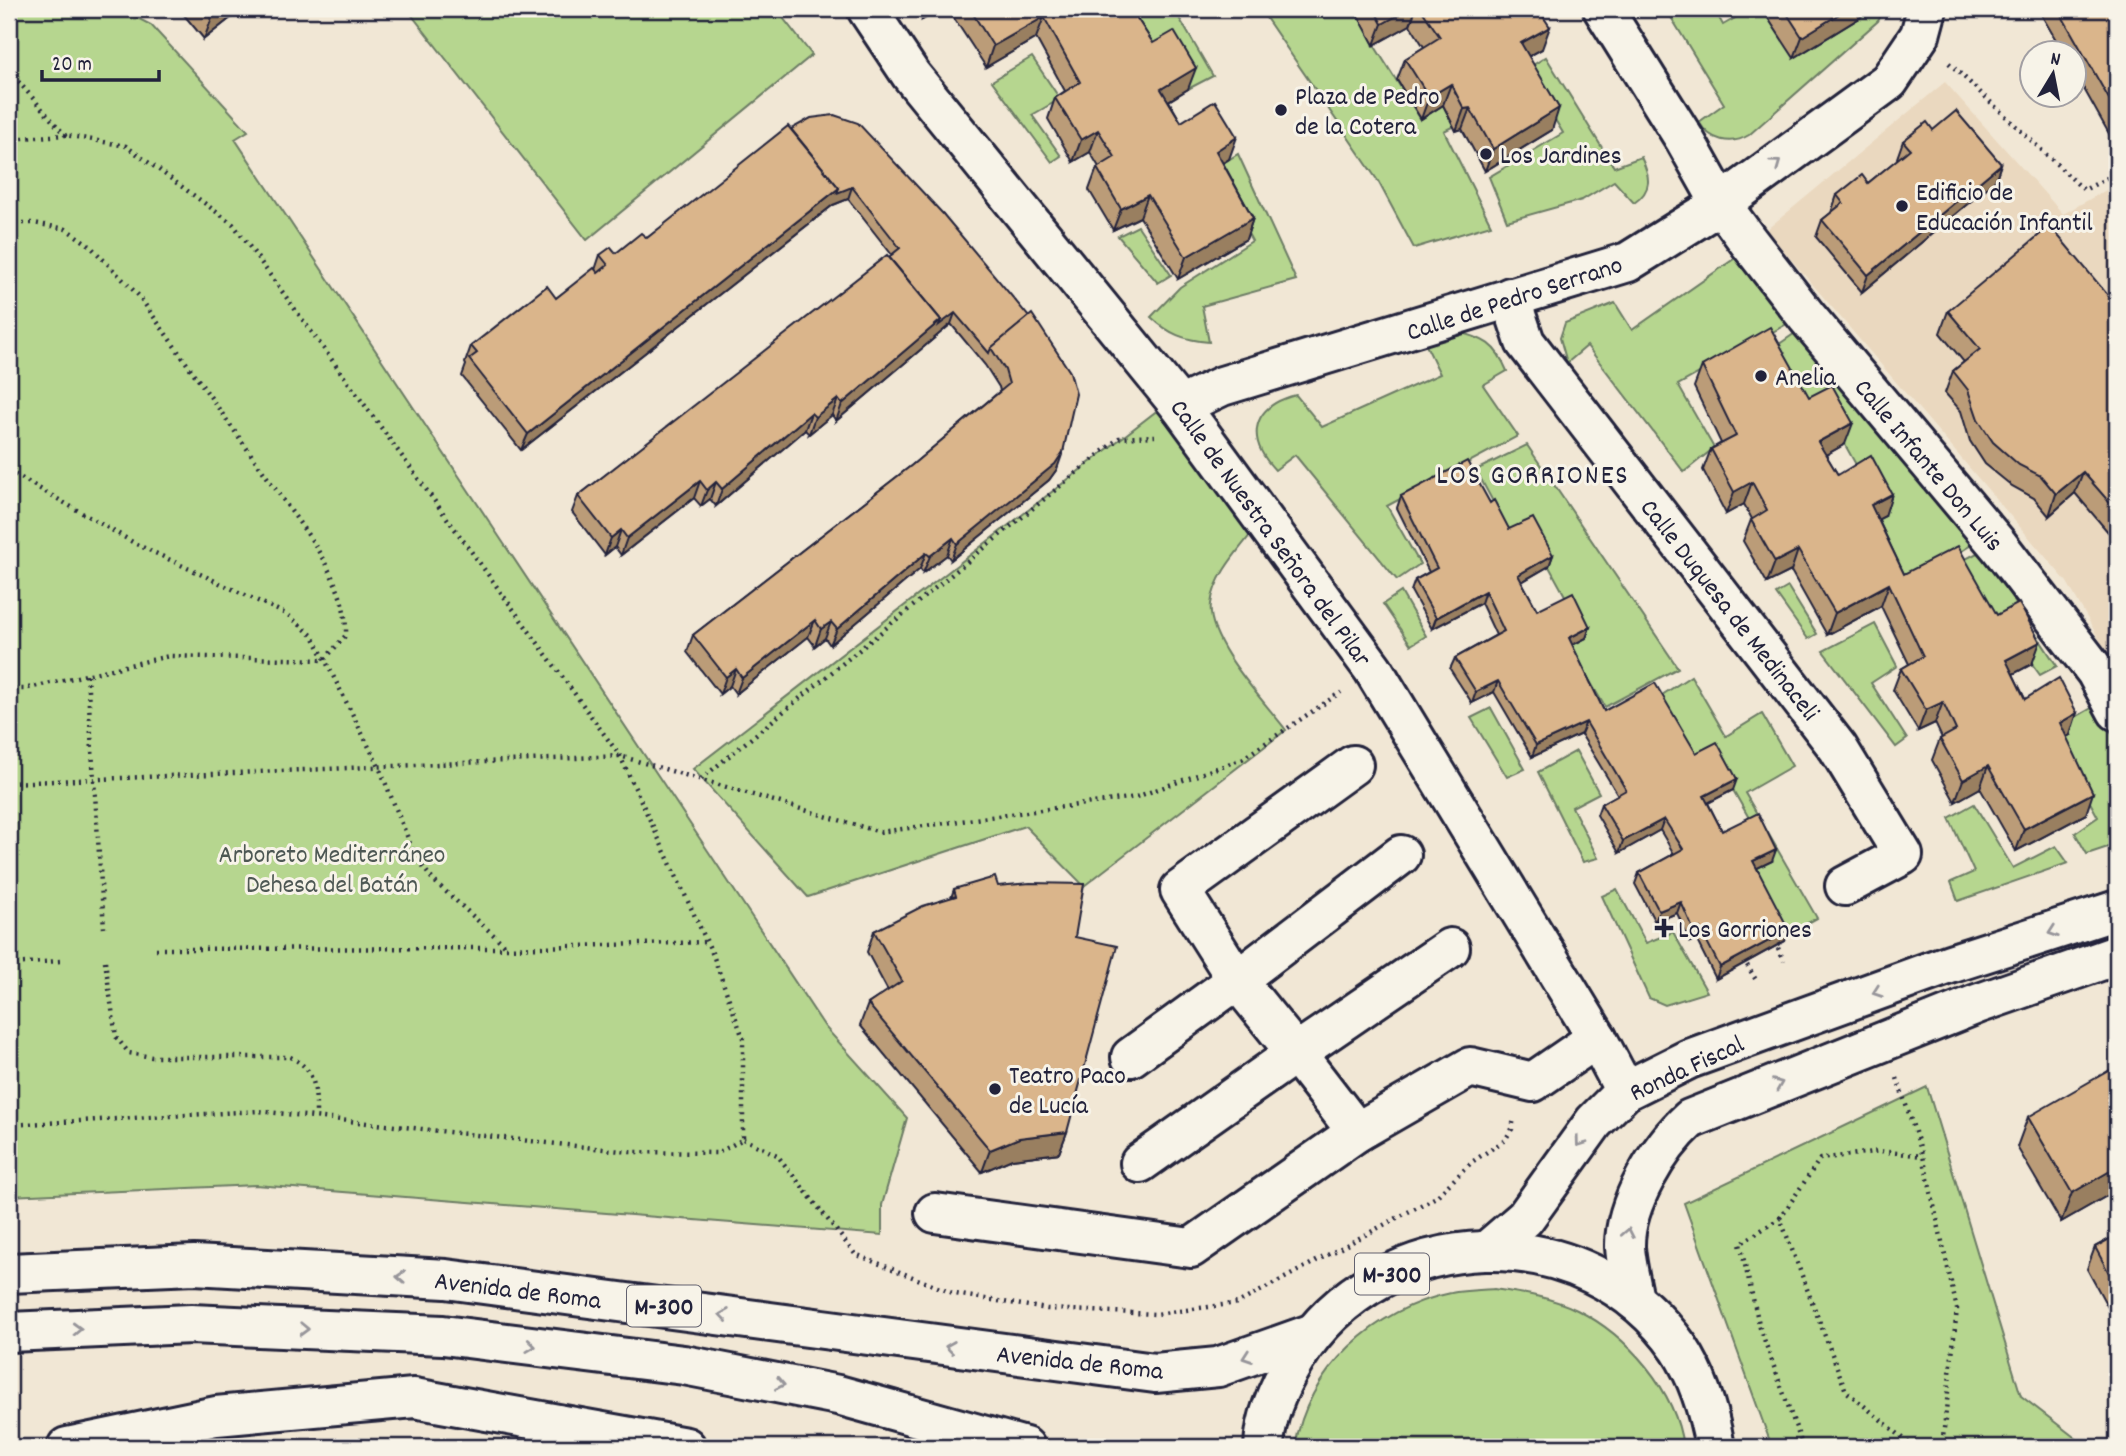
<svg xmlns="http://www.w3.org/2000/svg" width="2126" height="1456" viewBox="0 0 2126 1456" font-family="Dekko,sans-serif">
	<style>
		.built { fill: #ead8bf }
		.green { fill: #b6d68f; stroke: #6c7c65; stroke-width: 2 }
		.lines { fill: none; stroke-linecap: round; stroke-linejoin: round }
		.minor-casing { stroke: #22223b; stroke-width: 44 }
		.major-casing { stroke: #22223b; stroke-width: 44 }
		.path { stroke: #22223b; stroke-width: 4.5; stroke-dasharray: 2 5; stroke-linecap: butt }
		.minor { stroke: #f7f3e8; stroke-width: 38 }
		.major { stroke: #f7f3e8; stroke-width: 38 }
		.wall { fill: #bb9c78; stroke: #22223b; stroke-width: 2 }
		.shaded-wall { fill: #997f61; stroke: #22223b; stroke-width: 2 }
		.building { fill: #dab58b; stroke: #22223b; stroke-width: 2 }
		.oneway { stroke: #97959a }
		.poi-dot { fill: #22223b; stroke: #f7f3e8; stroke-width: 2.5 }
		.labels { text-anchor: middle; stroke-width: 6; stroke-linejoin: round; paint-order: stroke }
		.shield { fill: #f7f3e8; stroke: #62616f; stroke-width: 2 }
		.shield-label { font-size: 24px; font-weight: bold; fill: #22223b }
		.poi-label { font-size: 26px; fill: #22223b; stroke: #f7f3e8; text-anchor: start }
		.street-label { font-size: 26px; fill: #22223b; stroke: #f7f3e8 }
		.park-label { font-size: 26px; fill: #4e5854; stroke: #f7f3e8 }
		.neighbourhood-label { font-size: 28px; letter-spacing: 2px; fill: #22223b; stroke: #f7f3e8 }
	</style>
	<rect width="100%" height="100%" fill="#f1e7d5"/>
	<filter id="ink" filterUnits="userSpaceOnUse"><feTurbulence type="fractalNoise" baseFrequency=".0143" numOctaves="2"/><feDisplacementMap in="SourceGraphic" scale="14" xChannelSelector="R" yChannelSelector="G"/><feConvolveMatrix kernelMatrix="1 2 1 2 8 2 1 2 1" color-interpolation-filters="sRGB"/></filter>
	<g filter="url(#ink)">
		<!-- built -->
		<path class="built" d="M1945,82l118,132 54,-30v487l-50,-89 -301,-352z"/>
		<!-- green -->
		<g class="green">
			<path d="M9,9h111l31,16 97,106 -13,8 590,888 82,91 -25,87v30l-626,-50 -247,11z"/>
			<path d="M407,9h369l36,46 -225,185z"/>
			<path d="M1124,9h50l39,67 -25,13 -35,-29z"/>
			<path d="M1260,9h97l17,36 46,73 23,-13 11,21 -10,5 47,94 -77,23 -36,-67z"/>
			<path d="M1666,9h48l9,16 28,-16h134l-7,12 -129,114c-18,11 -39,6 -50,-13l25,-18z"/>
			<path d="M1032,57l28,42 -28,16 29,41 -9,6 -60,-81z"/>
			<path d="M1546,57l68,110 27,-10c9,19 12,33 -7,46l-20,-22 -32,19 -75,21 -18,-44 74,-44 -38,-63z"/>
			<path d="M1238,154l58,126 -94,26 7,36c-25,-2 -40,-8 -58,-25l29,-30 72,-46 -39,-72z"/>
			<path d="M1138,226l33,49 -13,8 -40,-47z"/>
			<path d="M1744,252l50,68 -116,65 36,63 -30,24 -97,-126 -20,17 -7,-25 5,-15 50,-20 17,27z"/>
			<path d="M1801,329l175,213 -74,46 -34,-64 16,-9 -60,-108 -13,6 -39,-64z"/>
			<path d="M1457,332c27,6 39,12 50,39l-24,14 35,51 -131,70 33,58 -23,16 -102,-125 -20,15c-30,-32 -23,-64 21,-75l26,32 118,-53 -14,-29z"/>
			<path d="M1163,406l88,128c-16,20 -37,44 -40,70 -5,37 53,97 75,126l-202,156 -59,-60 -217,71 -115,-128z"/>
			<path d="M1527,445l151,223 -73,39 -35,-60 -1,-44 -40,-73 -17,7 -36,-67z"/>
			<path d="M1981,551l76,115 -17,9 -8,-11 -36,-32 -40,-68z"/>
			<path d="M1788,587l29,47 -9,5 -32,-45z"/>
			<path d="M1401,592l25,44 -15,9 -28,-41z"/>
			<path d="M1875,624l22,42 -26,17 36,56 -11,8 -73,-96z"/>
			<path d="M1691,676l35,60 36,-22 30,52 -47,27 72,125 -29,16 -21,-44 -8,3 -6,-68 -20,-35 -35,-28 -39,-65z"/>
			<path d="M2095,706l22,37v101l-30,10 -12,-21 23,-16 -41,-75 7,-18z"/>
			<path d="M1491,708l34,61 -18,8 -36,-59z"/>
			<path d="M1576,751l23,42 -27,14 26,51 -15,4 -45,-90z"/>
			<path d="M1974,804l39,64 43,-22 12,17 -110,38 -7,-19 23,-10 -25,-54z"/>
			<path d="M1617,889l29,54 27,-11 34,60 -42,13 -16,-7 -47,-102z"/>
			<path d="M1927,1087l94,309 66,51h-315l-88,-244z"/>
			<path d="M1494,1289c28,4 57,8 83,21 50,25 99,80 106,137h-388c13,-77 80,-139 156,-154 13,-3 29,-3 43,-4z"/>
		</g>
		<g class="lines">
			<defs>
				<g id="minor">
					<path d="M867,9l44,66 269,331 193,263 224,369 28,53"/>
					<path d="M1603,9l82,131 36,64 27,37 59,76 192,229 97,126 21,39"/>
					<path d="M1510,297l15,45 313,406 65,107 -58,31"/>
					<path d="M1180,406l42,-20 406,-124 93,-58 168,-123 31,-46 7,-26"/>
					<path d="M1353,765l-173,125 57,90 164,-125"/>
					<path d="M1131,1057l106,-77 59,73 -156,110"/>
					<path d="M1357,1132l-61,-79 154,-105"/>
					<path d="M935,1213l256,35 166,-116 113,-65 63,15 64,-44"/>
					<path d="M1489,1249l36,-31 69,-96 31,-31 64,-32 261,-95 167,-54"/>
					<path d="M1634,1300c-3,-17 -8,-36 -9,-53 -1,-43 34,-100 65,-128l287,-115 140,-49"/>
					<path d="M67,1447l149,-31 198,-18 272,49"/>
				</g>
				<g id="major">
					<path d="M9,1273l185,-8 252,14 709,94 63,-6 93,-33"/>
					<path d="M9,1332l182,-8 252,11 241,30 154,30 187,52"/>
					<path d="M1264,1447c1,-31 16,-63 32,-89 86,-138 289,-144 383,-10 20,30 30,65 36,99"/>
				</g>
			</defs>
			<!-- minor casing -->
			<use href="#minor" class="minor-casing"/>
			<!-- major casing -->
			<use href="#major" class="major-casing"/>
			<!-- path -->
			<g class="path">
				<path d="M1949,63l135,127 33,-17"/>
				<path d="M9,71l56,64 -56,4"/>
				<path d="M9,223h25l32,6 22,15 51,52 174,246c17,29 34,58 33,93l-22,25 -155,-4 -145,33h-15"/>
				<path d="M9,471l127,73 152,71 25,21 66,131 37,91 17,22 75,68"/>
				<path d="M87,675l17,253"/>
				<path d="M701,779l418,-341 36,-2"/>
				<path d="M9,783l611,-27 260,76 256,-35 106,-38 99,-67"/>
				<path d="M1778,948l6,13"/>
				<path d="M156,949l352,-1 199,-6"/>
				<path d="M105,961l11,76 13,16 23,4h138c26,12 26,32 26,58"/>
				<path d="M9,964l52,-3"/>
				<path d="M1747,965l9,15"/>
				<path d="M1897,1078l26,78 34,153 -15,138"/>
				<path d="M9,1125l250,-14 371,41 88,1 25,-14v-101l-30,-83 -93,-199 -387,-532 -107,-78 -61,-11"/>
				<path d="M743,1139l34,16 78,99 100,40 92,15 109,5 82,-11 198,-106 36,-35 33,-22 7,-11 2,-11"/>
				<path d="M1780,1218l40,-59 60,-8 43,5"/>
				<path d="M1803,1447l-43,-119 -20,-84 40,-26 66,173 68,56"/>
			</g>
			<!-- minor -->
			<use href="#minor" class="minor"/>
			<!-- major -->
			<use href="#major" class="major"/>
		</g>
		<!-- wall -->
		<g class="wall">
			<path d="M179,9h63l-38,30z"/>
			<path d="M915,9h27l-20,11z"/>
			<path d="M948,9h183l22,34 35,46 -19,12 12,21 48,37 -6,4 30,55 -7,21 -68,40 -38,-62 -27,13 -24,-40 8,-22 2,-1 -9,-15 -17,10 -25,-43 7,-21 10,-7 -29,-53 -50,29z"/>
			<path d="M1356,9h182l4,40 -13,7 23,74 -67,41 -23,-42 -6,2 -13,-26 -22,14 -24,-39 8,-21 19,-12 -14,-22 -36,20 -19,-35z"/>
			<path d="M1762,9h102l-3,8 -67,41z"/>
			<path d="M2038,9h79v139l-43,-77v-19h-11z"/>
			<path d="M791,129l152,85 114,255 -8,11 -98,80 -4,-5 -24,18 -3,-4 -90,76 -5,-7 -10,8 -7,-9 -72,57 -6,-8 -10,8 -33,-42 6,-17 219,-170 88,-74 -1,-4 -14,-22 -34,-41 -115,97 -4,-6 -23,19 -4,-4 -89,76 -6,-7 -9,7 -7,-8 -73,57 -6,-8 -10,8 -33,-43 6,-16 314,-241 -44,-56 -15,6 -312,245 -59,-74 4,-11 -1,-2 6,-17 85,-48 39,-28 5,-15 16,-2 31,-15z"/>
			<path d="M1933,130l68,34 -6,17 -133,111 -46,-55 6,-17 9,-7 6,-18 31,-12 30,-24 -1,-1 6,-17z"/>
			<path d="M2117,306v218l-9,8 -33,-39 -26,23 -15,-18 -22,-12 -27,-22 -15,-23 -9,-30 -16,-18 8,-22 11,-9 -24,-29 8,-22z"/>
			<path d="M1702,366l107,31 36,47 -19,11 12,20 47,41 -7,3 26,55 93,41 35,49 -19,10 12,25 45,36 -4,2 20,77 -70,37 -36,-63 -25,14 -23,-42 8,-21 2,-1 -7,-15 -17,8 -25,-41 8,-21 8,-5 -28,-58 -54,29 -36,-64 -24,12 -24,-42 8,-21 1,-1 -8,-15 -18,10 -23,-44 8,-21 10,-6 -27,-56z"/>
			<path d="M1401,496l89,7 19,26 44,26 -4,11 -27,16 15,28 53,17 -4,11 -14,7 32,66 92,42 37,37 -25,13 14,28 50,30 -15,7 28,73 -69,38 -20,-40 -6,3 -13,-29 -22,9 -20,-38 4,-11 35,-19 -14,-24 -41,23 -22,-38 4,-11 17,-9 -37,-61 -49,23 -38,-65 -22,11 -22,-34 5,-11 41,-23 -15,-32 -49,26 -21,-38 4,-11 14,-8 -32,-64z"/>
			<path d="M2117,584v32l-8,-10z"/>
			<path d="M998,886l77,51 -8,195 -8,21 -47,6 -30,13 -122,-147 8,-21 20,-13 -21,-39 7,-21 77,-33 3,-9z"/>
			<path d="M2028,1117l89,73 -56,32 -44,-75z"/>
			<path d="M2117,1235v89l-30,-55 8,-22z"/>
			<path d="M2117,1351v26l-5,-10z"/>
		</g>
		<!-- shaded-wall -->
		<g class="shaded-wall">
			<path d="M223,9h19l-38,30 8,-21z"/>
			<path d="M926,9h16l-20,11z"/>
			<path d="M1409,9h7l-6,16 -36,20 8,-21z"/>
			<path d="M1847,9h17l-3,8 -67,41 8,-21z"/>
			<path d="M1044,17l-8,21 -50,29 7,-21z"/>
			<path d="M1550,27l-8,22 -29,16 8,-22z"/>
			<path d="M1196,68l-8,21 -35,21 8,-21z"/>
			<path d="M1451,84l-8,21 -22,14 8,-22z"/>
			<path d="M1470,108l-8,21 -6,2 8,-22z"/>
			<path d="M1559,108l-7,22 -67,41 8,-22z"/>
			<path d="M1098,130l-8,22 -17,10 8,-22z"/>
			<path d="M1237,137l-8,22 -21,13 8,-21z"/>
			<path d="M2001,164l-6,17 -133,111 6,-17z"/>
			<path d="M852,187l-4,12 -15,6 -312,245 7,-16 311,-246z"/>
			<path d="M1148,195l-8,22 -27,13 8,-21z"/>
			<path d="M1253,218l-7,21 -68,40 8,-22z"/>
			<path d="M955,313l-4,11 -115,97 6,-17 99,-84z"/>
			<path d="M838,399l-6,16 -23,19 6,-17z"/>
			<path d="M811,413l-6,17 -89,76 6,-17z"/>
			<path d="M1853,423l-8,21 -34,19 7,-21z"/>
			<path d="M1063,452l-6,17 -8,11 -98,80 6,-16z"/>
			<path d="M2083,472l-8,21 -26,23 7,-22z"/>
			<path d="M700,481l-6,17 -73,57 6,-17z"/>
			<path d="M716,482l-6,17 -9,7 6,-16z"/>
			<path d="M1752,482l-8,22 -18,10 8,-22z"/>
			<path d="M1892,494l-7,22 -21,11 7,-22z"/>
			<path d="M2116,510h1v14l-9,8z"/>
			<path d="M621,530l-6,17 -10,8 6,-17z"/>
			<path d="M953,538l-6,17 -24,18 7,-17z"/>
			<path d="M1798,550l-7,21 -24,12 8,-21z"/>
			<path d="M926,553l-6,16 -90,76 7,-16z"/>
			<path d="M1553,555l-4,11 -35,20 4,-11z"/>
			<path d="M1889,584l-8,22 -54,29 8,-22z"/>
			<path d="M1485,591l-4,12 -49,26 4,-11z"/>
			<path d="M815,620l-7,17 -72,57 6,-16z"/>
			<path d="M831,622l-6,16 -10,8 6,-17z"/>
			<path d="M1590,627l-4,11 -21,11 4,-11z"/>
			<path d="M2040,642l-8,22 -34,18 8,-22z"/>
			<path d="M736,669l-6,17 -10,8 6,-17z"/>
			<path d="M1498,681l-4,11 -22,11 4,-11z"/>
			<path d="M1943,702l-8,21 -17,8 8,-21z"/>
			<path d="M2077,713l-7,22 -18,10 8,-22z"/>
			<path d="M1586,722l-5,12 -49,23 4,-12z"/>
			<path d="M1988,766l-8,22 -25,14 8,-22z"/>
			<path d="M1737,779l-4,11 -33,17 4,-11z"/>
			<path d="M2093,793l-7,21 -70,37 8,-22z"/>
			<path d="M1664,819l-4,11 -41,23 4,-12z"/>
			<path d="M1776,850l-4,11 -23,11 4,-11z"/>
			<path d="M1681,902l-4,11 -22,9 4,-11z"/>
			<path d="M1700,928l-4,11 -6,3 4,-11z"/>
			<path d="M1789,930l-4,11 -69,38 4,-12z"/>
			<path d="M1067,1132l-8,21 -47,6 -30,13 8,-22 29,-12z"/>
			<path d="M2117,1167v23l-56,32 11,-29z"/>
		</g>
		<!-- building -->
		<g class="building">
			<path d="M205,9h18l-11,9z"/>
			<path d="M970,9h161l22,34 21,-12 22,37 -35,21 20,33 34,-21 22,36 -21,14 37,67 -67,39 -38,-62 -27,14 -24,-41 18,-11 -17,-27 -17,10 -26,-42 25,-16 -36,-65 -51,29z"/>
			<path d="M1374,9h35l-27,15z"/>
			<path d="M1421,9h117l12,18 -29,16 38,65 -66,41 -23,-41 -6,1 -13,-25 -22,13 -24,-38 35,-22z"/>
			<path d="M1784,9h63l-45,28z"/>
			<path d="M2058,9h59v104z"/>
			<path d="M1956,111l45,53 -133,111 -46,-55 21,-17 -6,-8 25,-20 6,8 42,-34 -7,-8 24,-19 6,8z"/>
			<path d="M834,115l24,8 85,91 86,103 -38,31 -2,5 -34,-40 -16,12 2,-5 -52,-63 11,-9 -48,-61 -15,6 2,-5 -48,-59 20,-11z"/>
			<path d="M788,126l51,62 -311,246 -59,-75 8,-6 -6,-7 76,-60 9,12 38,-30 4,5 10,-8 -8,-10 11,-8 5,6 25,-20 6,5z"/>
			<path d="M2050,226l67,80v204h-1l-33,-38 -27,22 -15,-18 -22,-11 -26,-23 -15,-23 -10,-29 -15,-19 27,-22 -32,-38z"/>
			<path d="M887,255l54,65 -99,84 -4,-5 -23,18 -4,-4 -89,76 -6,-7 -9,8 -7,-9 -73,57 -6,-8 -10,8 -33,-42z"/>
			<path d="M1032,314l38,58 6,22 -13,58 -8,12 -98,80 -4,-6 -23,18 -4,-3 -89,76 -6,-7 -10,7 -6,-9 -73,58 -6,-9 -10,8 -33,-42 219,-170 97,-81 -4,-14 -14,-22z"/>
			<path d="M1770,327l39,70 23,-12 21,38 -35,19 20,33 33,-20 21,39 -21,11 33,69 54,-28 39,69 22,-12 21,39 -34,18 19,39 34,-21 18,35 -17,10 33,70 -69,36 -36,-63 -25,14 -23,-41 16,-9 -13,-28 -17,8 -25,-41 22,-13 -34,-72 -54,29 -37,-63 -23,12 -24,-42 16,-10 -15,-28 -18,10 -23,-43 25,-13 -34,-70z"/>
			<path d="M1467,461l23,42 4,-3 15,29 24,-11 20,37 -35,20 19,35 36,-18 17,35 -21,11 35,73 51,-28 41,70 21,-11 20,37 -33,17 18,35 36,-18 18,37 -23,11 36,69 -69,37 -20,-39 -6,3 -13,-29 -22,9 -20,-38 44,-24 -19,-30 -41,22 -22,-37 25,-14 -40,-68 -50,23 -38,-64 -22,11 -21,-34 49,-27 -19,-40 -49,27 -21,-38 22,-12 -36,-72z"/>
			<path d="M995,877l3,9 32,-3 54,1 -9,53 42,9 -50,186 -48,6 -29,12 -122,-146 34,-23 -28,-50 49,-25 33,-10 -2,-7z"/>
			<path d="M2117,1066v101l-45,26 -44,-76z"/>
			<path d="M2117,1235v53l-22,-41z"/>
		</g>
		<!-- one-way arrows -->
		<defs><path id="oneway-chevron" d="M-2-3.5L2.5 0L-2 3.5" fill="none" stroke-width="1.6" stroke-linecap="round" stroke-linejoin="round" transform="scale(1.75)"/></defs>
		<g class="oneway">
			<use href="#oneway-chevron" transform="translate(1776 164) rotate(-36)"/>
			<use href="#oneway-chevron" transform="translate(2053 932) rotate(161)"/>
			<use href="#oneway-chevron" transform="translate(1877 992) rotate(161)"/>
			<use href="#oneway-chevron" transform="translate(1778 1084) rotate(-22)"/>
			<use href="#oneway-chevron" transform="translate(1580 1142) rotate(126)"/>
			<use href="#oneway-chevron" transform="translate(1628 1233) rotate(-79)"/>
			<use href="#oneway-chevron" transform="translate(401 1277) rotate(-177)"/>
			<use href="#oneway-chevron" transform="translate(724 1315) rotate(-172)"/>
			<use href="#oneway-chevron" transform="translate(77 1329) rotate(-2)"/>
			<use href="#oneway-chevron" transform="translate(304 1329) rotate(2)"/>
			<use href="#oneway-chevron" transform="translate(531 1346) rotate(7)"/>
			<use href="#oneway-chevron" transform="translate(950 1347) rotate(-172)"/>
			<use href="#oneway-chevron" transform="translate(1247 1357) rotate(161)"/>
			<use href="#oneway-chevron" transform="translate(780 1384) rotate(11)"/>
		</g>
	</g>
	<!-- markers -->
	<g class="poi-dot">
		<circle cx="1281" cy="110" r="7"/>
		<circle cx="1486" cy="154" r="7"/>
		<circle cx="1902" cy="206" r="7"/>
		<circle cx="1761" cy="376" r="7"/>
		<path d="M1660.5 917.5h7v7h7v7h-7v7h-7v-7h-7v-7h7z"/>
		<circle cx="995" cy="1089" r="7"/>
	</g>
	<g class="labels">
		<!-- shield labels -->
		<g class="shield">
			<rect x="1355" y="1253.5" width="74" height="41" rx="5"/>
			<rect x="627" y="1285.5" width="74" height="41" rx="5"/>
		</g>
		<g class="shield-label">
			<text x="1392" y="1282">M-300</text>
			<text x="664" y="1314">M-300</text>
		</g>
		<!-- poi labels -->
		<g class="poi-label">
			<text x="1295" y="104">Plaza de Pedro<tspan x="1295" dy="30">de la Cotera</tspan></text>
			<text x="1500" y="163">Los Jardines</text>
			<text x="1916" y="200">Edificio de<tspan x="1916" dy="30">Educación Infantil</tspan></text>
			<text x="1775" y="385">Anelia</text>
			<text x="1678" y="937">Los Gorriones</text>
			<text x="1009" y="1083">Teatro Paco<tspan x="1009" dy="30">de Lucía</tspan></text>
		</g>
		<!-- street labels -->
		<g class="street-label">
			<text transform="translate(1514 297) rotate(-18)" y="9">Calle de Pedro Serrano</text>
			<text transform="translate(1930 464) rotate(50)" y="9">Calle Infante Don Luis</text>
			<text transform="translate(1272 532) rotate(54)" y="9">Calle de Nuestra Señora del Pilar</text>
			<text transform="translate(1731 609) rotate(52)" y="9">Calle Duquesa de Medinaceli</text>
			<text transform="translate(1686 1067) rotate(-25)" y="9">Ronda Fiscal</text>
			<text transform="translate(518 1289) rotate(7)" y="9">Avenida de Roma</text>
			<text transform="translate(1080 1361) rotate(6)" y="9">Avenida de Roma</text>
		</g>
		<!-- park labels -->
		<g class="park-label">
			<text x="332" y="862">Arboreto Mediterráneo<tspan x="332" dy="30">Dehesa del Batán</tspan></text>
		</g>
		<!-- neighbourhood labels -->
		<g class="neighbourhood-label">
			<text x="1533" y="483">LOS GORRIONES</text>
		</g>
	</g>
	<!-- margin -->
	<rect width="2126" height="1456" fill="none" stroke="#f7f3e8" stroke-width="35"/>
	<rect x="18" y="18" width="2091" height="1421" fill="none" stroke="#22223b" stroke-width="2.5" filter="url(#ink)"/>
	<!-- north arrow -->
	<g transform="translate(2053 74) rotate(10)"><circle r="33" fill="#f7f3e8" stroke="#a29fa3" stroke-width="2"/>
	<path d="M0-5L12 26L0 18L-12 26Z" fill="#22223b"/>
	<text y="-10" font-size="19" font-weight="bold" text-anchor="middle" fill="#22223b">N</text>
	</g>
	<!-- scale -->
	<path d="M42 70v10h117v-10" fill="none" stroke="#22223b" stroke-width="3.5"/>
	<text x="52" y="70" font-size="21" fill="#22223b" stroke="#f7f3e8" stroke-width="5" paint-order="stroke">20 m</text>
</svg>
